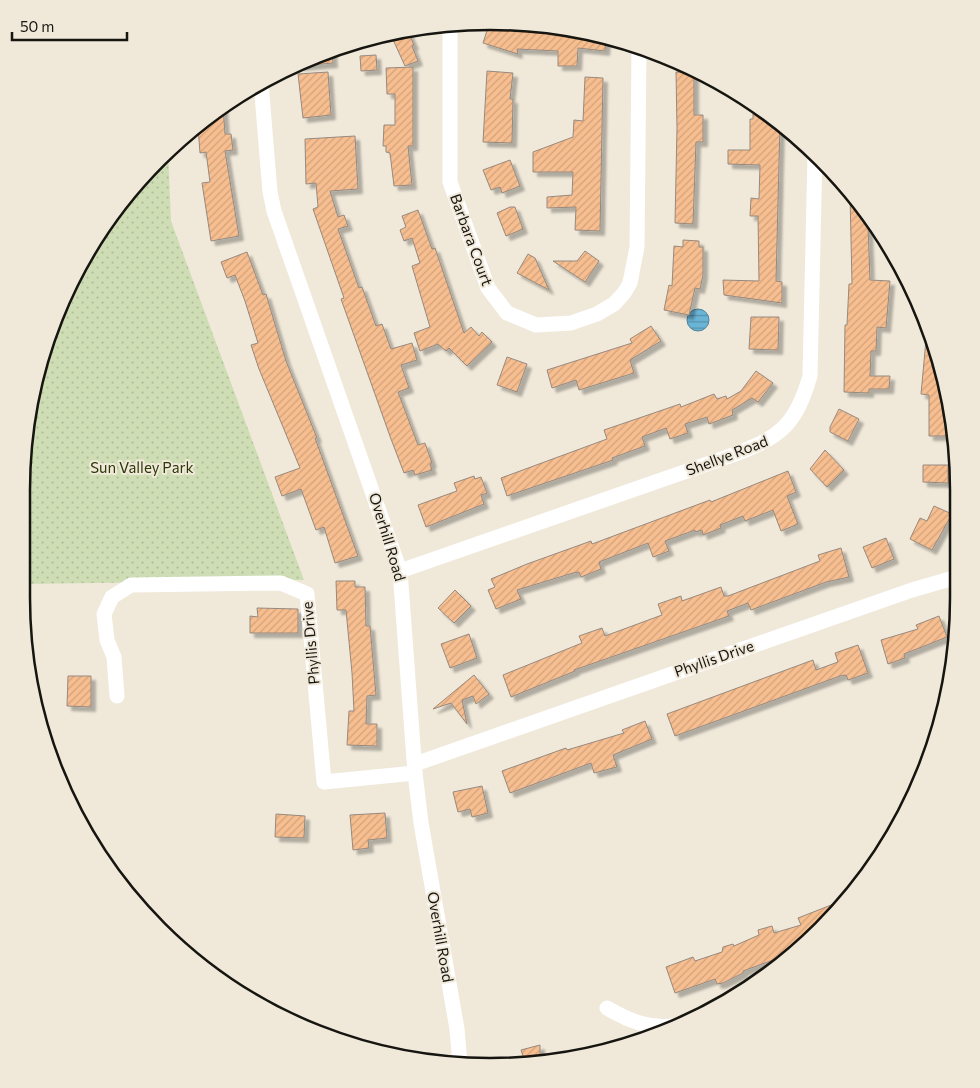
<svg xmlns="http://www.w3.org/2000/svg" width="980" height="1088" viewBox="0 0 980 1088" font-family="Commissioner,sans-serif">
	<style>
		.park { fill: url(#park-dots) }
		.water { fill: url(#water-rules); stroke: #51849b }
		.building { fill: url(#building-hatch); stroke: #96897f; filter: url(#shadow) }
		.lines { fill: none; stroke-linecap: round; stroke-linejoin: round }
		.minor { stroke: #fff; stroke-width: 15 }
		.labels { text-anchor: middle; stroke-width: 4; stroke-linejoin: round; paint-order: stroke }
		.street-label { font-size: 15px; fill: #171510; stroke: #f0e9da }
		.park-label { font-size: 15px; fill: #2b3807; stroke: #f0e9da }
		.rim { fill: none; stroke: #171510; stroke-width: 2.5 }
	</style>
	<defs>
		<pattern id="park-dots" width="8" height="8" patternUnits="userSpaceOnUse" patternTransform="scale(1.25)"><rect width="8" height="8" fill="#cfddb5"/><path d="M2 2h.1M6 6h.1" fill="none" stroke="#b1bd9b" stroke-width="1.8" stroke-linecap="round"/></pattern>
		<pattern id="water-rules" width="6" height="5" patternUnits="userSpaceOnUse" patternTransform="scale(1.25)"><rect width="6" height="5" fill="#6ab4d6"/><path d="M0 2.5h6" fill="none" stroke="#5691ac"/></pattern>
		<pattern id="building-hatch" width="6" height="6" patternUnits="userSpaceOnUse" patternTransform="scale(1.25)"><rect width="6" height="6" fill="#f7be90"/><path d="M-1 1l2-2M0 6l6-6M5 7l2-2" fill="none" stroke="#d3a27b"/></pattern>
		<filter id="shadow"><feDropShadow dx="4.5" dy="4.5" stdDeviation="1" flood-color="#0004"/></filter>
	</defs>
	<rect width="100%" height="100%" fill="#f0e9da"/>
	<!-- park -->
	<path class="park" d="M168,151l3,70 133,359 -282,4 8,-186 27,-87 43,-81 58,-71z"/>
	<!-- water -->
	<circle class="water" cx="698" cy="320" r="11"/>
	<!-- building -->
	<g class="building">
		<path d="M490,21l42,11v-7l22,3 -1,3 28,-1 25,8 -1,13 -27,-3 -1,18h-19v-15l-41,-2 1,5 -35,-11z"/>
		<path d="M407,29l7,16 -2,1 6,15 -13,5 -15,-33z"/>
		<path d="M332,50l1,13 -34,3v-3l11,-6z"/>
		<path d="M376,55l1,15 -16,1 -1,-15z"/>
		<path d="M413,67v79h-5l4,39 -18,1 -4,-33 -4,-1v-6h-3l1,-21h11v-31h-8l-1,-26z"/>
		<path d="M487,71l26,2 -3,26h3l-1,44 -29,-1z"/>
		<path d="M328,72l3,43 -28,3 -5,-44z"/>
		<path d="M676,72h18v43h9v27h-7l-3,82 -18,-1 2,-95z"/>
		<path d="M585,77l18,1 -3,153 -25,-1 1,-23 -29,1v-11l25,-2 1,-23h-40v-20l40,-15 1,-17 9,1z"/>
		<path d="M223,106l2,28h6l2,16 -8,1 14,85 -28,5 -9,-58 8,-1 -4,-30 -6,1 -2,-26z"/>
		<path d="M753,114h14l13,10 -4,157 6,1v21l-58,-8 -1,-15 36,1 -1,-65h-8l1,-18 8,1 1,-34 -32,-1v-14h22v-31h3z"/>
		<path d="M355,136l3,53 -28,2 8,26 6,-2 4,11 -10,3 21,59 3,-1 14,39 6,-2 9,25 21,-6 5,17 -16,5 8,23 -11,4 20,53 7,-2 7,20 -2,1 2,6 -17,5 -2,-5 -9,3 -13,-34 -50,-140 3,-1 -31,-89 5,-2 -2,-24 -10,1 -1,-45z"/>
		<path d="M510,160l10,26 -18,7 -2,-6 -9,3 -8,-20z"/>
		<path d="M850,194l26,31h-8l2,55 20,1 -4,47 -9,-1 -1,24h-5l-1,25h20l-1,13h-20v4l-25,-1 1,-67h2l2,-41h3z"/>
		<path d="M510,207h5l8,22 -17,7 -9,-23z"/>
		<path d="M418,210l14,39 3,-1 29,85 7,-6 8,9 3,-4 10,10 -25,24 -18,-18 -3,3 -8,-7 -18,7 -6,-18 16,-6 -18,-61 8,-3 -8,-25 -8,3 -4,-11 6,-3 -4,-11z"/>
		<path d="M683,240l16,1v6h4v28l-3,14 -5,-1 -6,27 -25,-5 5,-25 3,1 2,-40 9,1z"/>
		<path d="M585,251l14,10 -14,21 -32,-21h24z"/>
		<path d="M247,252l16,43 3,-1 20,67 31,77h-2l43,118 -23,7 -11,-36 -8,3 -15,-41 -19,7 -7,-19 25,-9 -41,-99 -8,-24 7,-2 -13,-42 -10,-26 -8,3 -6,-16z"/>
		<path d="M528,254l7,4 14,32 -32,-17z"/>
		<path d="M751,317h28l-1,33 -29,-1z"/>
		<path d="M651,326l10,15 -31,19 4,13 -55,17 -3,-10 -24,8 -5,-18 85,-27 -2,-4z"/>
		<path d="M927,329l23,69 2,38h-23v-41l-8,-1z"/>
		<path d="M507,357l20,7 -10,28 -20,-7z"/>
		<path d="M756,371l17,12 -15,19 -6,-4 -20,12 1,5 -24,9 -2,-7 -22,7 3,9 -18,6 -4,-11 -24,9 3,9 -33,12 1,2 -106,36 -6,-18 106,-39 -3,-9 44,-15 32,-11 1,3 33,-13 3,5 9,-3 1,3 14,-8z"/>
		<path d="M839,409l20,10 -11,22 -18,-9v-5z"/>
		<path d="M825,450l19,20 -17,17 -17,-18z"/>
		<path d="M923,465h25v18l-25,-1z"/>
		<path d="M788,471l8,21 -9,4 11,28 -17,7 -8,-21 -28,11 -2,-5 -23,9 1,3 -18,7 -1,-5 -7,2v-2l-30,11 4,10 -16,6 -5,-14 -49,19 2,7 -20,8 -2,-5 -6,1 -56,17 4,9 -25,10 -8,-19 7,-3 -4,-8 36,-15 64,-23 1,3 118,-44 1,2z"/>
		<path d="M474,476l1,3 6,-2 6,16 -6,2 3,9 -58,23 -8,-22 39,-14 -3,-8z"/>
		<path d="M934,506l18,8 -20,36 -22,-11 10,-21 7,3z"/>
		<path d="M886,538l8,21 -22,9 -9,-21z"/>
		<path d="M841,548l8,29 -23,5 -75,28 -3,-7 -21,8 2,5 -155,54 1,1 -64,26 -8,-22 79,-32 -3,-7 23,-8 3,8 57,-21 -4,-11 23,-8 1,5 39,-14 3,9h4l92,-35 -2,-6z"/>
		<path d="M336,581h19v6h10l1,39h4l6,69 -9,1 -1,28h11v22l-30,-1 2,-34h5l-2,-38 -6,-63h-9z"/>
		<path d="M455,590l16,16 -17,17 -16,-15z"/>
		<path d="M257,608l41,1v24h-48v-17l8,1z"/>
		<path d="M939,616l8,21 -43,17 1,4 -17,6 -7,-24 37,-11 -2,-4z"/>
		<path d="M469,634l8,24 -27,10 -9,-24z"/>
		<path d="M858,645l10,28 -20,7 -2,-5 -6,1 -165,60 -8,-22 146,-54 3,10 22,-8 -3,-9z"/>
		<path d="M474,675l15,19 -13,10 -3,-8 -11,4 5,24 -16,-21 -18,6z"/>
		<path d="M68,676h23v31l-24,-1z"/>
		<path d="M645,721l7,18 -39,16 4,12 -23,6 -3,-10 -81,30 -8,-22 64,-23 1,2 57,-17 -2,-3z"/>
		<path d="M482,786l6,27 -16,4 -2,-8 -12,3 -5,-20z"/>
		<path d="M385,813l2,25 -19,2 1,8 -16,2 -3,-35z"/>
		<path d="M276,814l29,2 -1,22 -29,-1z"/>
		<path d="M849,898l-6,9 -48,45 -52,19v2l-20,10 -6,1 -2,-5 -40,14 -9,-26 27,-10 2,4 27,-9 1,-5 10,-3 1,2 25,-11 -1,-5 14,-4 2,7 27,-8 -3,-7z"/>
		<path d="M540,1045v14l-15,3 -4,-12z"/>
	</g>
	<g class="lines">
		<!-- minor -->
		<g class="minor">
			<path d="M450,25v157l38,106 19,25 29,12 35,-2 26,-9 17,-10 10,-11 6,-10 7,-36 2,-199"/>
			<path d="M261,83l9,109 4,19 126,360 15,202 6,50 36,206 3,35"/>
			<path d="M400,571l330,-115c48,-18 65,-28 80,-80l5,-223"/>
			<path d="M117,696l-3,-39 -7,-17 -3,-26 8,-17 19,-12 150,-2 26,11 17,188 91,-9"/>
			<path d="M415,764l497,-174 45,-13"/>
			<path d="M607,1008c22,13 44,22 70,17"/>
		</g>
	</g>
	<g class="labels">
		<!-- street labels -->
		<g class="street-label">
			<text transform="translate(471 240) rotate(70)" y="5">Barbara Court</text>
			<text transform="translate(727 456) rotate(-21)" y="5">Shellye Road</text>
			<text transform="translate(387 537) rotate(73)" y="5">Overhill Road</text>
			<text transform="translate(311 643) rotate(-95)" y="5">Phyllis Drive</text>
			<text transform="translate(714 659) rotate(-19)" y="5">Phyllis Drive</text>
			<text transform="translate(440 937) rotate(80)" y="5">Overhill Road</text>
		</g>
		<!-- park labels -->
		<g class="park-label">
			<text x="142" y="473">Sun Valley Park</text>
		</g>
	</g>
	<!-- crop -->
	<path d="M0 0H980V1088H0ZM490 30H490A460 460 0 0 1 950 490V598A460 460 0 0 1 490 1058H490A460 460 0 0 1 30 598V490A460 460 0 0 1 490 30Z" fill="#f0e9da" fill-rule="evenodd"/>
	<path class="rim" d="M490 30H490A460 460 0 0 1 950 490V598A460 460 0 0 1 490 1058H490A460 460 0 0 1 30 598V490A460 460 0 0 1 490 30Z"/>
	<!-- scale -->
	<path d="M12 32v8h115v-8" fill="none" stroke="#171510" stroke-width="2.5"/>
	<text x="20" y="32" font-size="15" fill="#171510" stroke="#f0e9da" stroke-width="4" paint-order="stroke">50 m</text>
</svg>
